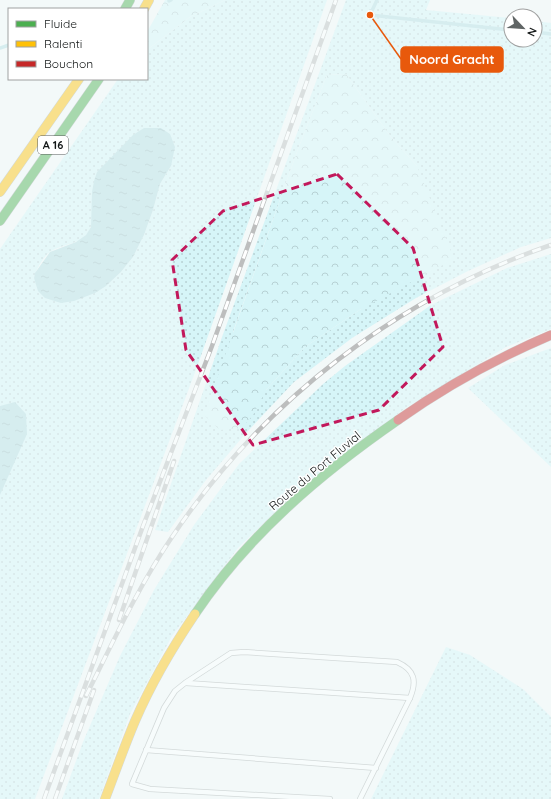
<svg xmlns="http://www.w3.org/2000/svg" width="551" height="799" viewBox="0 0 551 799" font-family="Quicksand,sans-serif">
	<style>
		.grass { fill: url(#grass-dots); fill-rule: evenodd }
		.forest { fill: url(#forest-crowns) }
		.water { fill: url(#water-ripples) }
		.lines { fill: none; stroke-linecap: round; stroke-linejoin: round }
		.stream { stroke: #b4dee3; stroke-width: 3.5 }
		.lane-casing { stroke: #aeb3b3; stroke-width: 6 }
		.fast-casing { stroke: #aeb3b3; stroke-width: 10 }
		.slow-casing { stroke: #aeb3b3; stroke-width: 10 }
		.jam-casing { stroke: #aeb3b3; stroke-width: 10 }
		.lane { stroke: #fdfefe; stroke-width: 4.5 }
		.fast { stroke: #4caf50; stroke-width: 9 }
		.slow { stroke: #ffc107; stroke-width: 9 }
		.jam { stroke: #c62828; stroke-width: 9 }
		.rail-casing { stroke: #bdbebe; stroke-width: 4.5 }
		.rail { stroke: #fff; stroke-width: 3; stroke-dasharray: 9; stroke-linecap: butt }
		.marked { fill: none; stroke: #c2185b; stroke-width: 3; stroke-dasharray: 8 5; stroke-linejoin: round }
		.labels { text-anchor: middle; stroke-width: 3; stroke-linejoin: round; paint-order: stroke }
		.shield { fill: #fff; stroke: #585b5b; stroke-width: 1 }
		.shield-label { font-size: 11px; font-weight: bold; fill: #111515 }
		.street-label { font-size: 12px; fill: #111515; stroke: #fff }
		.leader { fill: none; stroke: #e8590c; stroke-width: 1.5 }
		.callout-dot { fill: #e8590c; stroke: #fff; stroke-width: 1.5 }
		.callout { fill: #e8590c; stroke: #e8590c; stroke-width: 1.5 }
		.callout-label { font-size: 13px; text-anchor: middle; font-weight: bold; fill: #fff }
	</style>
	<defs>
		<pattern id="grass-dots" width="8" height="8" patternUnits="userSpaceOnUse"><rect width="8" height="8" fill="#d6f5f8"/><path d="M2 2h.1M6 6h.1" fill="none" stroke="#b7d1d4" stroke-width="1.8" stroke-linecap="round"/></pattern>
		<pattern id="forest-crowns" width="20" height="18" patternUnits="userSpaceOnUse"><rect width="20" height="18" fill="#d6f5f8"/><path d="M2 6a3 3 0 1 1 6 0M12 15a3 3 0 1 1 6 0" fill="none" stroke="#b7d1d4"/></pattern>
		<pattern id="water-ripples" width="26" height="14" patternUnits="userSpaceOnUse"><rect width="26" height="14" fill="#b4dee3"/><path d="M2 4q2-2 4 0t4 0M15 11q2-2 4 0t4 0" fill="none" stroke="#9abec2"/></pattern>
	</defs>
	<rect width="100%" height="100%" fill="#f3f9f9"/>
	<!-- grass -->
	<g class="grass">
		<path d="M225,0h102l-130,367 -162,432h-35v-550l118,-170h29v-29l43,-33zM171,166l-11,18 -7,26 -9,25 -11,22 -12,15 -15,14 -72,-8c2,-8 9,-21 16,-26 13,-9 36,-7 41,-26 2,-9 1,-24 1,-34z"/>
		<path d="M346,0h84l-4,10 85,8v22h24v-19l16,2v215l-30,9 -53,24 -52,27 -64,40 -58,44 -47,50 -41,48 -38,52 -13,-2 67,-193zM346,74l45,63 26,29 -56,143 -56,38 -39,43 -33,-58 65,-183 29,-74z"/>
		<path d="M551,254v75l-45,18 -99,60 -107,81 -62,60 -66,88 -42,78 -31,85h-37l21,-57 37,-86 34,-66 40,-65 45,-61 84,-80 22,-18 86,-61 76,-37z"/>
		<path d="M551,348v119l-83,-79 37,-23z"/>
		<path d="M446,647l24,8 53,34 28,28v82h-180z"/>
	</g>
	<!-- forest -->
	<g class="forest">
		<path d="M165,0h60l-35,17 -43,33v-18z"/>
		<path d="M346,74l45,63 26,29 37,93 -93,50 -56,38 -39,43 -13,25 -11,13 -22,2 -16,-15 94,-266 29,-74z"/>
	</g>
	<!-- water -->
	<g class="water">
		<path d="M144,128h17l9,6 5,13 -4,19 -11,18 -7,26 -9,25 -11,22 -12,15 -15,14 -11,7 -21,8 -13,2 -16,-5 -7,-7 -4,-13 1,-5 15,-21 26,-10 10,-7 5,-8 1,-35 2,-11 3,-9 36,-37z"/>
		<path d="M15,402l11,12 1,20 -27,61v-89z"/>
	</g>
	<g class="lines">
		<!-- stream -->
		<g class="stream">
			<path d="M377,0l-7,15 141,15"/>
			<path d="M169,1l2,-1"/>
			<path d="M535,32l16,2"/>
			<path d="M0,48l9,-3"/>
		</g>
		<defs>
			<g id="lane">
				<path d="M186,683l224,15"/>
				<path d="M146,750l230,18"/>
				<path d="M330,799l-180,-10 -18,-5 32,-76 11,-17 10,-8 46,-30 13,-1 153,10c18,8 20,19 13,36l-50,101"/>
			</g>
			<g id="fast">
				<path d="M125,9l5,-9"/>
				<path d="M0,221l99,-142"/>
				<path d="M195,614c53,-79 125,-140 203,-194"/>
			</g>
			<g id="slow">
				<path d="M144,9l5,-9"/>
				<path d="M0,192l79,-113"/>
				<path d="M105,799c10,-26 19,-52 30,-78 16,-37 37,-73 60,-107"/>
			</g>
			<path id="jam" d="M398,420c48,-34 99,-62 153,-85"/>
		</defs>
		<!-- lane casing -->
		<use href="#lane" class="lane-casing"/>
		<!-- fast casing -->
		<use href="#fast" class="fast-casing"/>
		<!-- slow casing -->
		<use href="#slow" class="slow-casing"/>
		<!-- jam casing -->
		<use href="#jam" class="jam-casing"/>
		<!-- lane -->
		<use href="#lane" class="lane"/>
		<!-- fast -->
		<use href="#fast" class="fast"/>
		<!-- slow -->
		<use href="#slow" class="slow"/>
		<!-- jam -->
		<use href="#jam" class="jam"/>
		<defs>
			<g id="rail">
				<path d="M119,620l55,-159"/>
				<path d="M86,696c27,-54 52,-109 86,-159 91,-136 225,-239 379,-292"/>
				<path d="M44,799l99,-273 69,-180 124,-346"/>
				<path d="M55,799l39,-109"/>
			</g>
		</defs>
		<!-- rail casing -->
		<use href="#rail" class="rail-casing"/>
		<!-- rail -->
		<use href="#rail" class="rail"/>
	</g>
	<!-- marked area -->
	<path d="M0 0H551V799H0ZM337,174l76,74 30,99 -64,63 -126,35 -67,-95 -14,-90 51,-49z" fill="#f3f9f9" fill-opacity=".55" fill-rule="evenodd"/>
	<path class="marked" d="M337,174l76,74 30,99 -64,63 -126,35 -67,-95 -14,-90 51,-49z"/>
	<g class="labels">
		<!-- shield labels -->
		<rect class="shield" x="38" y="136" width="30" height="18" rx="3"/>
		<g class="shield-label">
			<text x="53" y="149">A 16</text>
		</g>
		<!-- street labels -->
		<g class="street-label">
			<text transform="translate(315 471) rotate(-40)" y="4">Route du Port Fluvial</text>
		</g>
	</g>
	<!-- callouts -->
	<path class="leader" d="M370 15L401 59"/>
	<circle class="callout-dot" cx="370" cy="15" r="4"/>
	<rect class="callout" x="401" y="47" width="102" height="25" rx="4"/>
	<g class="callout-label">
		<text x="452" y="64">Noord Gracht</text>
	</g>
	<!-- legend -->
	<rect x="8" y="8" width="140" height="72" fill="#ffffff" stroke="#a0a1a1"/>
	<rect x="16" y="21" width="20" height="6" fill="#4caf50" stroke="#a0a1a1"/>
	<text x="44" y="28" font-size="12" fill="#111515">Fluide</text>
	<rect x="16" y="41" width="20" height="6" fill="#ffc107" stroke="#a0a1a1"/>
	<text x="44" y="48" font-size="12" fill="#111515">Ralenti</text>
	<rect x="16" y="61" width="20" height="6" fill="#c62828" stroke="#a0a1a1"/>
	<text x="44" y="68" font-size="12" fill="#111515">Bouchon</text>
	<!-- north arrow -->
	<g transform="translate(523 28) rotate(115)"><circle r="19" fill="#ffffff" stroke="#a0a1a1"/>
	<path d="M0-3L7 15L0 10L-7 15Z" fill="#606565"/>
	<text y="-6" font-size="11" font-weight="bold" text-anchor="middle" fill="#111515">N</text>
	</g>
</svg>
